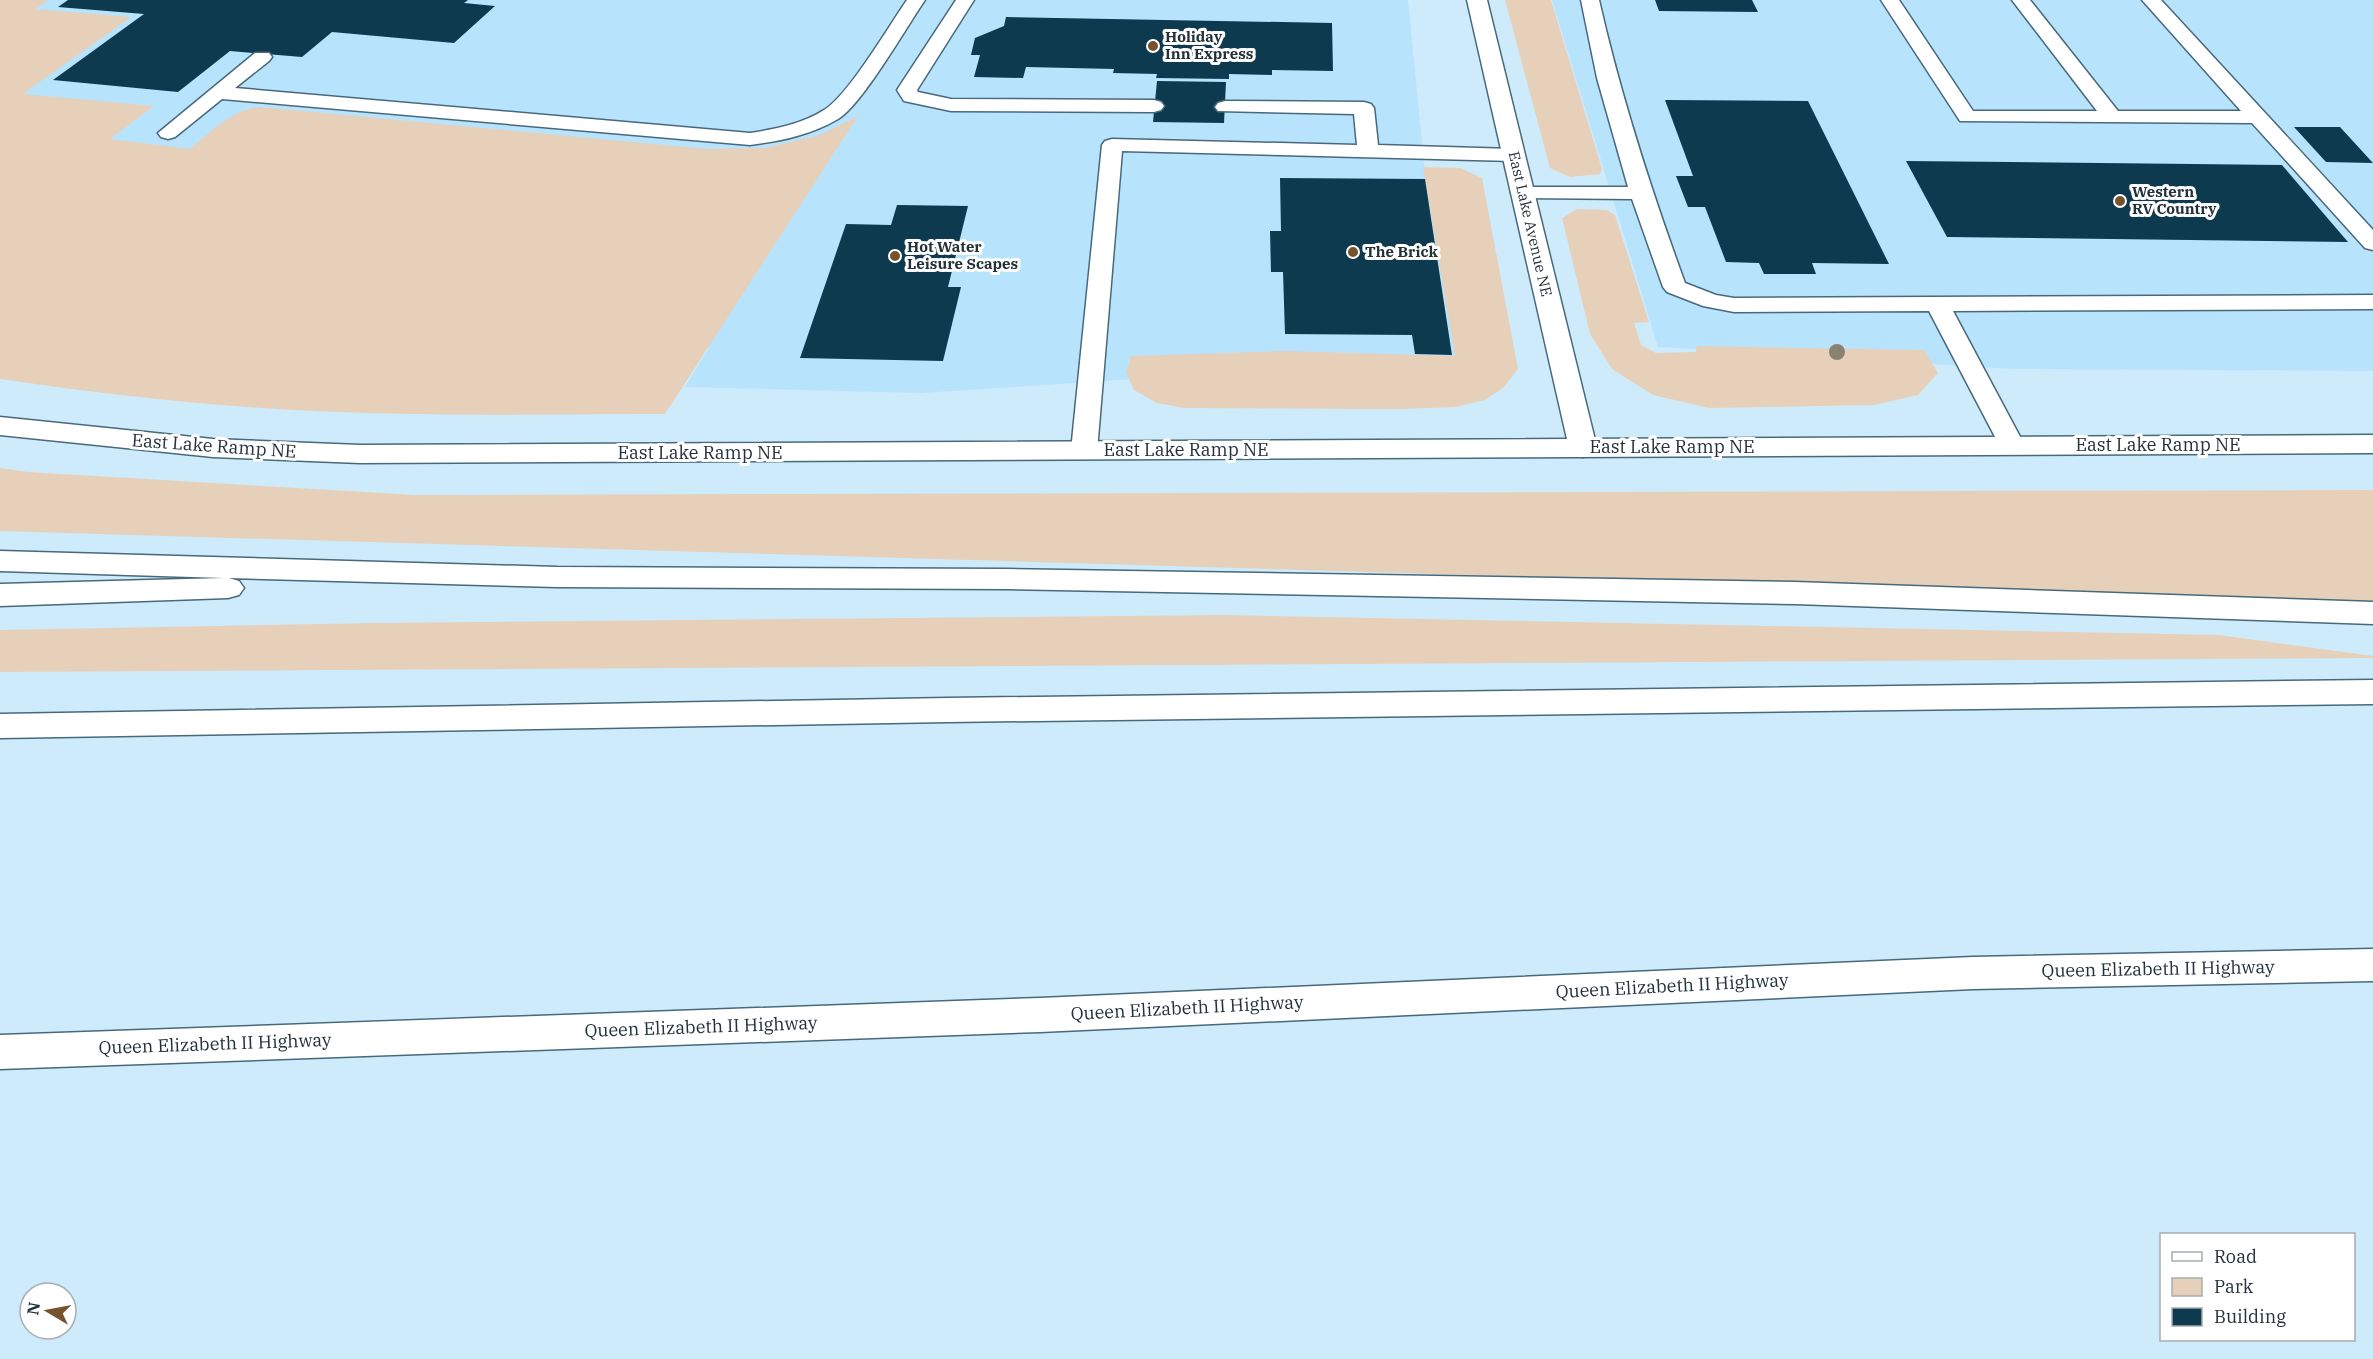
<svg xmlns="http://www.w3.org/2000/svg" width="2373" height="1359" viewBox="0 0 2373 1359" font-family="'IBM Plex Serif',serif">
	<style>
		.built { fill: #b7e3fc }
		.green { fill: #e7d0b9 }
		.building { fill: #0d3a4f }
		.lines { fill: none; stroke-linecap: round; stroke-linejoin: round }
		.lane-casing { stroke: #48697b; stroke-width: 3 }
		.street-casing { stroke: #48697b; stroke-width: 3 }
		.secondary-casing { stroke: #48697b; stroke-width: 3 }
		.highway-casing { stroke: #48697b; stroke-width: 3 }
		.lane { fill: #fff; fill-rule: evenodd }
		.street { fill: #fff; fill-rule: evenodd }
		.secondary { fill: #fff; fill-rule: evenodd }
		.highway { fill: #fff; fill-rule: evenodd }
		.tree { fill: #878272 }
		.poi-dot { fill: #76532c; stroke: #fff; stroke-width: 2 }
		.labels { text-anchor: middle; stroke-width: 6; stroke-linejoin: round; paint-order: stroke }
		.far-poi-label { font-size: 15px; font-weight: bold; fill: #233139; stroke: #fff; text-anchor: start }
		.far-street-label { font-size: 15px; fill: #233139; stroke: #fff }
		.street-label { font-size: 18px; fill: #233139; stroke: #fff }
	</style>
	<rect width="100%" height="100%" fill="#ceebfc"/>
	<!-- built -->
	<g class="built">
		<path d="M0,0h1408l16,165 35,193 -538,35 -236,-6 24,-39 -506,-2 -203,-30z"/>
		<path d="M1552,0h821v371l-359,-2 -356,-22z"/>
	</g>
	<!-- green -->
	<g class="green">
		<path d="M0,0h48l-13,9 96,8 -108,77 131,12 -44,33 80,10c22,-18 41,-39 70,-42l447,42 58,-1 55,-13 38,-19 -193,298c-100,0 -200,2 -299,-1 -122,-3 -245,-16 -366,-34z"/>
		<path d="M1505,0h46l51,169 -2,5 -30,3 -20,-9z"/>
		<path d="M1423,167l37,1 22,10 36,191 -14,18 -19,13 -30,7 -51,2 -220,-1 -27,-5 -23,-13 -8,-17 5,-17 153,-5 171,5z"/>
		<path d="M1577,209l30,1 8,5 34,107 -15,1 7,22 15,8 40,-1 1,-6 227,4 14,23 -20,22 -44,10 -165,3 -56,-13 -41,-26 -22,-35 -28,-116z"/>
		<path d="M0,468l28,4 388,23 1957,-5v112l-2373,-71z"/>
		<path d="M1226,615l993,20 154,21v2l-2373,14v-42l371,-7z"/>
	</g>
	<!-- building -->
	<g class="building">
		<path d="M68,0h400l-4,3 31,3 -41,37 -122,-11 -30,25 -72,-6 -52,41 -125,-12 91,-66 -86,-7z"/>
		<path d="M1655,0h97l6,12 -99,-1z"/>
		<path d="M1006,17l326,6 1,48 -61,-1v5l-43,-1v5l-73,-1 1,-4 -44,-1 1,-4 -88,-2 -3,11 -49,-1 6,-22h-9l4,-17 29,-12z"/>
		<path d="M1157,81l69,1 -2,41 -71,-1z"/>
		<path d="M1665,100l143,1 81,163 -77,-1 4,11h-52l-5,-11 -33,-1 -21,-55h-17l-12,-31h17z"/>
		<path d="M2294,127h46l33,36 -47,-1z"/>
		<path d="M1906,161l376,4 66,77 -401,-5z"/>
		<path d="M1280,178l145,1 27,176 -37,-1 -3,-19 -127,-1 -2,-62h-12l-1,-41h11z"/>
		<path d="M897,205l71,1 -20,81h13l-18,74 -143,-3 46,-134 45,1z"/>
	</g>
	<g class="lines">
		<defs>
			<g id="lane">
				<path d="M907,0h18c-18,26 -63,105 -87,119 -27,16 -57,22 -88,26l-528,-46 -47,38 -7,2 -7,-2 -3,-4 97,-80h14l3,4 -3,4 -34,27 515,45c26,-4 52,-9 74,-23 24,-14 65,-84 83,-110z"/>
				<path d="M956,0h18l-57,90 1,2 33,7 203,1 7,2 3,4 -3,4 -7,2 -203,-1 -47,-10 -7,-11z"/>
				<path d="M1581,0h18c22,97 52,190 86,283l31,12 18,3 639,-3v14l-420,2 72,135 -4,6 -9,2 -9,-2 -74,-141 -195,1 -31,-6 -36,-14 -4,-5 -31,-88 -118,-1 -3,-5 3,-5 8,-1h106l-31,-109z"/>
				<path d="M1881,0h18l74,111h124l-85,-111h18l88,111h123l-99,-111h19l212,230v20l-8,-2 -113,-125 -292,-2z"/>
				<path d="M1225,101l139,1 7,2 3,4 4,37 135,4 7,2 3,4 -3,4 -7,2 -391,-10 -25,300 -4,6 -9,2 -9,-2 -4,-6 31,-306 3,-4 7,-2 245,6 -3,-31 -136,-3 -3,-4 3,-4z"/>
			</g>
			<path id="street" d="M1467,0h20l110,448 -4,6 -10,3 -10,-3 -4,-6z"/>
			<path id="secondary" d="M0,417l213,22 147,6 2013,-10v18l-2013,10 -147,-6 -213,-22z"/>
			<g id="highway">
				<path d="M0,551l557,16 451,2 787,13 578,20v22l-578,-20 -787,-15 -451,-2 -328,-9 10,3 5,7 -5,7 -11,3 -228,8v-22l224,-6 -224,-7z"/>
				<path d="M2373,680v24l-1425,18 -948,16v-24l948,-16z"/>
				<path d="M2373,949v32l-400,8 -933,43 -1040,37v-34l1040,-37 933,-41z"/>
			</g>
		</defs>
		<!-- lane casing -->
		<use href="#lane" class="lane-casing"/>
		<!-- street casing -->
		<use href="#street" class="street-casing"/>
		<!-- secondary casing -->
		<use href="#secondary" class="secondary-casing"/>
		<!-- highway casing -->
		<use href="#highway" class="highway-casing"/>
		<!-- lane -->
		<use href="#lane" class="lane"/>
		<!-- street -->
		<use href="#street" class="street"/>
		<!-- secondary -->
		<use href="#secondary" class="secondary"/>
		<!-- highway -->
		<use href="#highway" class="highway"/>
	</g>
	<!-- trees -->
	<circle class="tree" cx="1837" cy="352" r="8"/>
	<!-- markers -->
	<g class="poi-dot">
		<circle cx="1153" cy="46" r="6"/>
		<circle cx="2120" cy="201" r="6"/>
		<circle cx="1353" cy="252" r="6"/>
		<circle cx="895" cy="256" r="6"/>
	</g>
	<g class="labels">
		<!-- far-poi labels -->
		<g class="far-poi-label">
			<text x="1165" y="42">Holiday<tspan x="1165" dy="17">Inn Express</tspan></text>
			<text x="2132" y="197">Western<tspan x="2132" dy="17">RV Country</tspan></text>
			<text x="907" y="252">Hot Water<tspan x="907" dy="17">Leisure Scapes</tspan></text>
			<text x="1365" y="257">The Brick</text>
		</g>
		<!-- far-street labels -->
		<g class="far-street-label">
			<text transform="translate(1530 224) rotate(77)" y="5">East Lake Avenue NE</text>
		</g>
		<!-- street labels -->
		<g class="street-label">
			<text x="2158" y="451">East Lake Ramp NE</text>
			<text transform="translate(214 446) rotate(4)" y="6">East Lake Ramp NE</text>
			<text x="1672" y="453">East Lake Ramp NE</text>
			<text x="1186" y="456">East Lake Ramp NE</text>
			<text x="700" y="459">East Lake Ramp NE</text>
			<text transform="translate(2158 969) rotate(-1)" y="6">Queen Elizabeth II Highway</text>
			<text transform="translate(1672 986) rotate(-3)" y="6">Queen Elizabeth II Highway</text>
			<text transform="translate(1187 1008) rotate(-3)" y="6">Queen Elizabeth II Highway</text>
			<text transform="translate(701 1027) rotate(-2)" y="6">Queen Elizabeth II Highway</text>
			<text transform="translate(215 1044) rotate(-2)" y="6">Queen Elizabeth II Highway</text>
		</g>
	</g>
	<!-- legend -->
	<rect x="2160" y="1233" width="195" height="108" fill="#ffffff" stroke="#a7adb0" stroke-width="1.5"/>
	<rect x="2172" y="1252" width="30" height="9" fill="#ffffff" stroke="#a7adb0" stroke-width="1.5"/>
	<text x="2214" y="1263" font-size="18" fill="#233139">Road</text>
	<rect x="2172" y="1278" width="30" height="18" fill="#e7d0b9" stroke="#a7adb0" stroke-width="1.5"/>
	<text x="2214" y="1293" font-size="18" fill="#233139">Park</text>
	<rect x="2172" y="1308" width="30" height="18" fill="#0d3a4f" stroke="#a7adb0" stroke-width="1.5"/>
	<text x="2214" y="1323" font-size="18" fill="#233139">Building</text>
	<!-- north arrow -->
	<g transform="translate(48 1311) rotate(280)"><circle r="28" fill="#ffffff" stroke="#a7adb0" stroke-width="1.5"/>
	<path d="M0-4.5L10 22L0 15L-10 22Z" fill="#76532c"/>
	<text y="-9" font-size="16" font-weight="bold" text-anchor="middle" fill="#233139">N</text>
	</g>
</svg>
